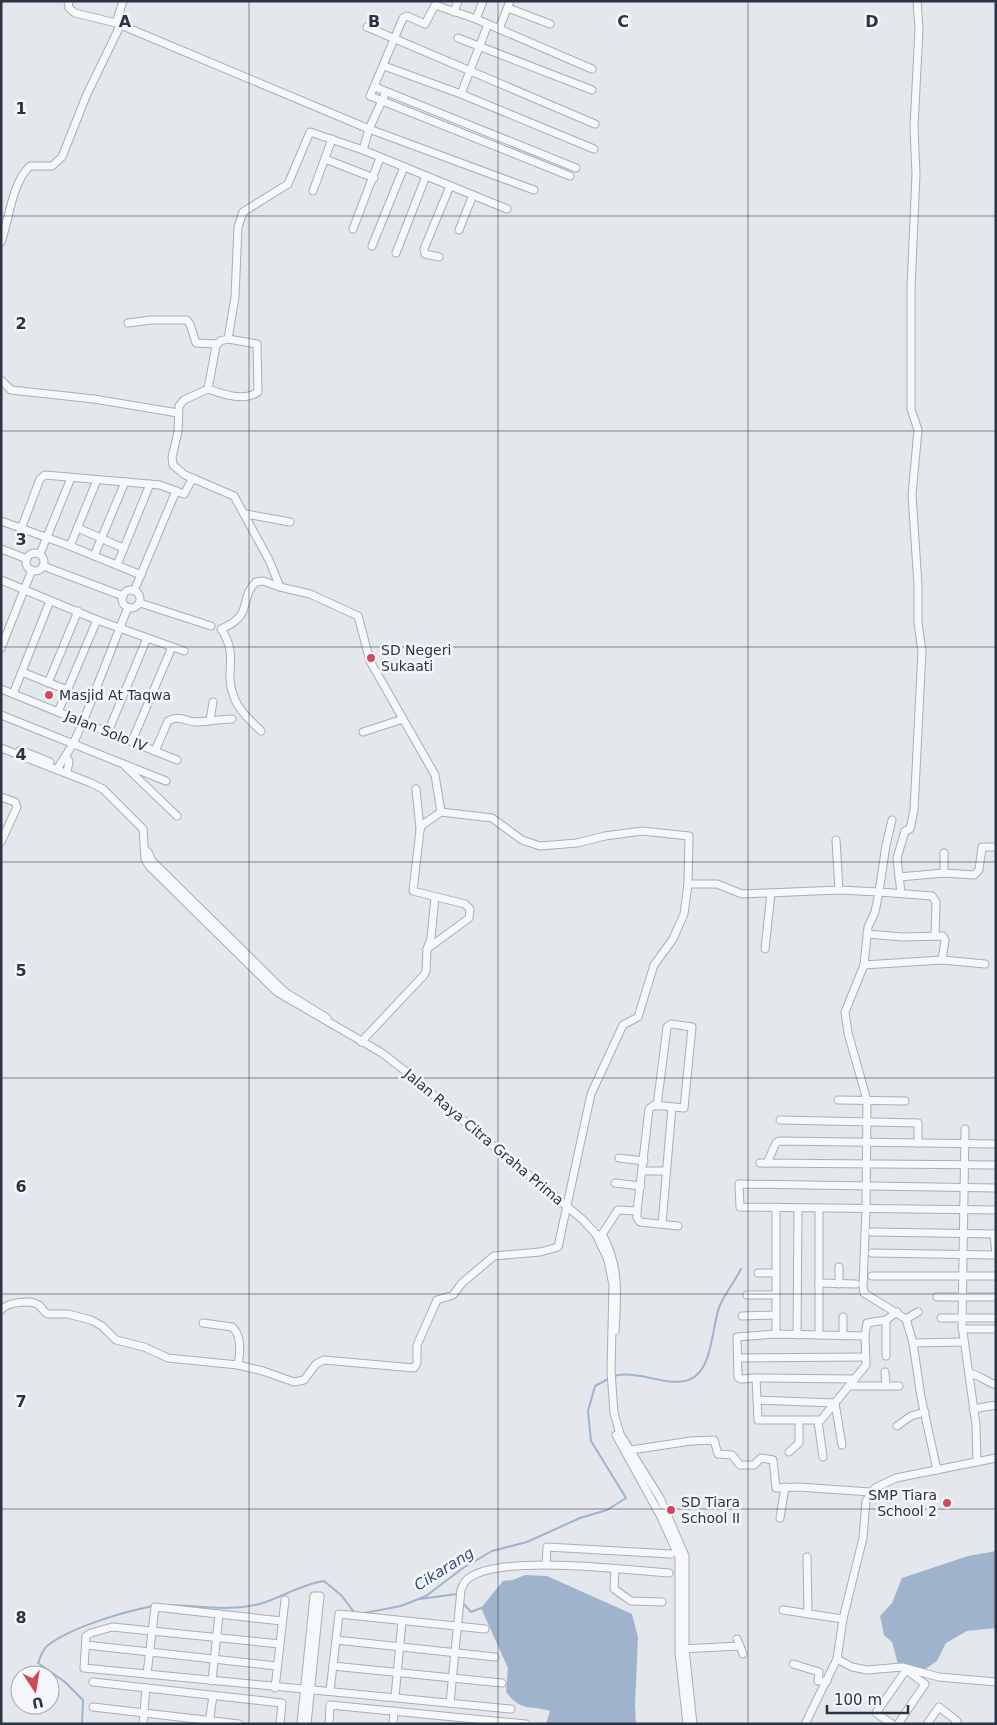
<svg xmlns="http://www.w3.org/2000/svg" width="997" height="1725" viewBox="0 0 997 1725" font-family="'DejaVu Sans',sans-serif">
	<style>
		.water { fill: #9fb4cc }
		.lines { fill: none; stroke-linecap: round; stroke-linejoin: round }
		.stream { stroke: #9fb4cc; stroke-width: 2 }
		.minor-casing { stroke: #a9aeb7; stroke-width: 9 }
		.minor { stroke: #f7f8fa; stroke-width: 7 }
		.grid { fill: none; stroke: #2b3445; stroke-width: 1; stroke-opacity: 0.55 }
		.poi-dot { fill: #d1495b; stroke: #f4f6f9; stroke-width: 2 }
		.labels { text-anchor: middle; stroke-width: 5; stroke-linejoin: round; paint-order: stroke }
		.poi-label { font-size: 14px; fill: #2b3445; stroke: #f4f6f9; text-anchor: start }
		.street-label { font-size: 14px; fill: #2b3445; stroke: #f4f6f9 }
		.water-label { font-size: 15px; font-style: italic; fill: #34527a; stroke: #f4f6f9 }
		.grid-label { font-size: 16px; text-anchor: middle; font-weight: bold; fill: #2b3445; stroke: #f4f6f9; stroke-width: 5; stroke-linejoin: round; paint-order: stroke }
	</style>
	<rect width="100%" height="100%" fill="#e4e7ec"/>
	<!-- water -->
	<g class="water">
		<path d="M996,1551v77l-29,3 -21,12 -9,18 -16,11 -10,-7 -13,-1 -6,-22 -8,-7 -4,-19 12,-13 10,-25 66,-22z"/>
		<path d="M525,1575l22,1 85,38 6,23 -3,68 1,19h-90l4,-13c-21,-6 -29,1 -44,-19l2,-24 -27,-60 22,-27 10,-1z"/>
	</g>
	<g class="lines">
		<!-- stream -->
		<g class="stream">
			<path d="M614,1376c25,-6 46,9 71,5 29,-6 26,-55 35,-76 6,-13 15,-24 21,-36"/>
			<path d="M420,1599l37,-5"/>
			<path d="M462,1602l9,10 10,-4"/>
			<path d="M170,1605c30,1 63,7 93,-2 21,-7 39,-19 61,-22l17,14 13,17"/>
			<path d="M364,1613l37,-7 25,-10 37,-28 29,-17 35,-9 53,-24 27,-8 19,-12 -35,-57 -3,-30 7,-25 15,-8"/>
			<path d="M82,1724l1,-24 -18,-18 -27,-19c2,-5 5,-14 9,-17 24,-19 76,-34 106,-40"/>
		</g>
		<defs>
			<g id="minor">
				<path d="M68,1l1,7 6,5 41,10 253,106 165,61"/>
				<path d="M508,8l42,16"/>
				<path d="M454,12l4,-11"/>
				<path d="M476,19l7,-18"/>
				<path d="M116,23l7,-22"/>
				<path d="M367,27l228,97"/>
				<path d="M499,29l11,-28"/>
				<path d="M458,38l134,52"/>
				<path d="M384,66l77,28 133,55"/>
				<path d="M375,87l201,81"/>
				<path d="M386,92l-17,37 -6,21 -53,-18 -22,52 -45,28 -5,15 -3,70 -7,42 -8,2 -4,5 -8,43 -24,11 -5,6 -1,26 -6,25 1,8 12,10 49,21 35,64 11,27 30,7 48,22 12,45 65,114 6,37"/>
				<path d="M461,94l27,-70"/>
				<path d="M363,150l144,59"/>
				<path d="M325,159l49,19"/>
				<path d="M570,176l-200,-80 33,-78 4,-2 18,8 10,-19 41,14 116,50"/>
				<path d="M313,191l19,-52"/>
				<path d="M353,229l27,-71"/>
				<path d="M459,230l14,-35"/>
				<path d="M1,242c8,-22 11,-60 29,-76h22l10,-9 25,-63 33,-68"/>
				<path d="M372,246l32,-79"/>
				<path d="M396,253l30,-77"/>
				<path d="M439,257l-14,-3 -1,-5 26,-63"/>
				<path d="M128,323l23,-3h36l3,4 6,19 21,1"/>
				<path d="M1,380l10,10 83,9 84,14"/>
				<path d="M208,389c15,5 36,13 50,3l-1,-48 -29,-5"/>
				<path d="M246,514l44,8"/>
				<path d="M1,521l69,25 71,29"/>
				<path d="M78,528l45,20"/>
				<path d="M21,529l19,-50 5,-4 115,10 24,9 9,-16"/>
				<path d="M70,546l27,-66"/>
				<path d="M1,549l26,10"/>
				<circle cx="35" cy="562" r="9"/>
				<path d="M40,554l31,-76"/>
				<path d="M94,556l31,-74"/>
				<path d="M117,565l33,-81"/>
				<path d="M43,566l80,30"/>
				<path d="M1,580l96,40 87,31"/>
				<circle cx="131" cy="599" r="9"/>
				<path d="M134,591l42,-100"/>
				<path d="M140,603l71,23"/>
				<path d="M1,648l31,-78"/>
				<path d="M22,672l45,18"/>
				<path d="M48,683l30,-72"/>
				<path d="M1,689l176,71"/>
				<path d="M13,694l37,-93"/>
				<path d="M58,712l39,-92"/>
				<path d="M1,715l165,66"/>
				<path d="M210,720l3,-18"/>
				<path d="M261,731c-9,-9 -23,-21 -27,-34 -11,-27 6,-40 -13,-68 34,-14 17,-30 35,-47l7,-1 17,6"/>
				<path d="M108,732l39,-94"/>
				<path d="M363,732l40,-13"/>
				<path d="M132,741l40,-94"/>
				<path d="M1,748l90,35 12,6 40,40 2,30 4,7 128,126 105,61 22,17 87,74 91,75 14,15 12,26 5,25 -2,86 3,42 6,21 40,64 25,58v93l8,75"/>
				<path d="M20,750l30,12"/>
				<path d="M155,751l13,-30c11,-6 17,0 28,1 11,0 24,-3 36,-3"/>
				<path d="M66,757l3,4 -2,12"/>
				<path d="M126,767l51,49"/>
				<path d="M57,769l16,-25 10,-22 45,-115"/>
				<path d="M416,789l4,40"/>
				<path d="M1,797l14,5 2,5 -16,35"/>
				<path d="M892,820l-6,25 -7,47 53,4 4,6 -1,34"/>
				<path d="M836,840l3,50"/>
				<path d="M148,852l4,9 133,131 42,26"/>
				<path d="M944,853v20"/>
				<path d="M899,877l45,-4 30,2 5,-5 3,-23h14"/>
				<path d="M688,884h29l25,10 97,-4 40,2 -4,20 -7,15 -4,38 -19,47 3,21 19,67 -1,109 -3,77 1,7 42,26 7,24 8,54 16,73"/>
				<path d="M901,893l-4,-35 8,-27 5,-2 4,-19 8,-159 -4,-28v-38l-6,-90 6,-65 -7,-21v-121l5,-114 -2,-47 5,-98 -2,-28"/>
				<path d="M867,934l35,3 41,-1 2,4 -3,20"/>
				<path d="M427,949l4,-11 4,-41"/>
				<path d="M765,949l6,-56"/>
				<path d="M864,965l78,-5 43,4"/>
				<path d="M838,1100l67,1"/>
				<path d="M657,1106l10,-79 4,-3 21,3 -8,81 -30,-3 -5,4 -12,102v7l3,4 38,4"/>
				<path d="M780,1120l138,3v20"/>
				<path d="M965,1129l-3,196 14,100 1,37"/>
				<path d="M619,1158l25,3"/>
				<path d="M760,1163l236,2"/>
				<path d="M767,1163l9,-20 3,-2 217,3"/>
				<path d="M643,1171h23"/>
				<path d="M615,1183l26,3"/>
				<path d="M996,1188l-257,-4 1,23 256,3"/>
				<path d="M776,1207v127"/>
				<path d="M819,1208v127"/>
				<path d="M662,1224l10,-117"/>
				<path d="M872,1232l124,2"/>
				<path d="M596,1234l7,2c17,31 14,60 12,95"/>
				<path d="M994,1234l2,21"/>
				<path d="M599,1239l19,-29 19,1"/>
				<path d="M872,1253l122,2"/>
				<path d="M758,1273h18"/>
				<path d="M872,1276h124"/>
				<path d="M819,1283l37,1"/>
				<path d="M839,1284v-17"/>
				<path d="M747,1295h29"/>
				<path d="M937,1297h59"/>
				<path d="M1,1310c6,-8 31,-11 39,-4 3,3 3,6 8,8h20l23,6 11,6 14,14 28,7 24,11 70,7 25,6 31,11 10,-2 12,-16 8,-4 90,8 3,-5v-18l20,-45 16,-5 9,-12 32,-27 46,-4 18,-5 33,-153 32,-69 15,-8 16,-52 19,-26 11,-25 4,-30 1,-48 -47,-5 -37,5 -28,7 -37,3 -18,-6 -30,-22 -51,-6 -19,13 -2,5 -7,61 52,13 5,5 -1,9 -42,31 -1,22 -2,4 -63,67"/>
				<path d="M742,1316l34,-1"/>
				<path d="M941,1318h55"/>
				<path d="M906,1319l12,-7"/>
				<path d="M203,1323l29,4c10,8 8,27 6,38"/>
				<path d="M962,1329h34"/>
				<path d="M797,1335l1,-127"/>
				<path d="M843,1336v-19"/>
				<path d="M865,1336l-89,-2 -39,3 1,40 3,2 15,-1 2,42h63l45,-55 -1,-29 2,-13 19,-3 11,-8"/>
				<path d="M913,1343l51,-1"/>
				<path d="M886,1356v-36"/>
				<path d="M738,1358l128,-1"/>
				<path d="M885,1372l1,14"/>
				<path d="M969,1373c12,3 16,8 27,12"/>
				<path d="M756,1378l99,1"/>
				<path d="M849,1386h50"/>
				<path d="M757,1400l78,3 7,42"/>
				<path d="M973,1409l23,-4"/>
				<path d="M818,1421l5,36"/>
				<path d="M897,1426l14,-10 14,-4"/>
				<path d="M616,1435l44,80 19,42v95l8,72"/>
				<path d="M631,1450l60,-9 23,-1 4,14 14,1 8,10h14l7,-7 12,2 3,28 23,-1 71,5"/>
				<path d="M789,1452l10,-9v-22"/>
				<path d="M780,1518l5,-31"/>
				<path d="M807,1557l1,57"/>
				<path d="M546,1565l1,-18 124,7"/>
				<path d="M615,1569l-1,20 17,12 31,1"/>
				<path d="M783,1610l60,9"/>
				<path d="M737,1639l6,15"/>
				<path d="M336,1640l159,17"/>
				<path d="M280,1644l-168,-17 -21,6 -5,3 -2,32 427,41"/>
				<path d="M86,1645l191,21"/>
				<path d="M680,1649l60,-3"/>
				<path d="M837,1659l15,8 15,3 35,-3 37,10 57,5"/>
				<path d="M793,1664l26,8 -1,9h9"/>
				<path d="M333,1666l169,17"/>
				<path d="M147,1674l8,-67 127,14"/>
				<path d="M212,1681l7,-67"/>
				<path d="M93,1682l189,21 -2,21"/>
				<path d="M275,1688l10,-88"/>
				<path d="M330,1691l9,-77 146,15"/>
				<path d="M395,1697l7,-76"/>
				<path d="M450,1703l11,-113c2,-5 3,-9 8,-12 31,-24 158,-8 200,-5"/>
				<path d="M93,1707l146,17"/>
				<path d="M209,1723l4,-27"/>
				<path d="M143,1724l3,-36"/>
				<path d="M301,1724l13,-128h6l-13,128"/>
				<path d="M329,1724l1,-19 196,19"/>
				<path d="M393,1724l1,-13"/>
				<path d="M805,1724l32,-65 6,-40 20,-81 3,-37 9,-13 21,-10 100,-20"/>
				<path d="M892,1724l-16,-11 30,-43 19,14 -27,40"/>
				<path d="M927,1724l12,-17 18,14 -2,3"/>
			</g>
		</defs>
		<!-- minor casing -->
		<use href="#minor" class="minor-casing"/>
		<!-- minor -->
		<use href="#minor" class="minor"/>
	</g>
	<!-- grid -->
	<path class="grid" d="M249,1v1723M498,1v1723M748,1v1723M1,216h995M1,431h995M1,647h995M1,862h995M1,1078h995M1,1294h995M1,1509h995"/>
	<!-- markers -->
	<g class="poi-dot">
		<circle cx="371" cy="658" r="5"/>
		<circle cx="49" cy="695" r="5"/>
		<circle cx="947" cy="1503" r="5"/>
		<circle cx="671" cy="1510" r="5"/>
	</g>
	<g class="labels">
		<!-- poi labels -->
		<g class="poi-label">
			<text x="381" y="655">SD Negeri<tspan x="381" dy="16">Sukaati</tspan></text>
			<text x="59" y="700">Masjid At Taqwa</text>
			<text x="937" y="1500" text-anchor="end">SMP Tiara<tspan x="937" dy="16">School 2</tspan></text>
			<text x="681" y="1507">SD Tiara<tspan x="681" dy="16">School II</tspan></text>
		</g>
		<!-- street labels -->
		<g class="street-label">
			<text transform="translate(106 731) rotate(22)" y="5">Jalan Solo IV</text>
			<text transform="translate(484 1137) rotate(40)" y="5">Jalan Raya Citra Graha Prima</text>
		</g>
		<!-- water labels -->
		<g class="water-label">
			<text transform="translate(444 1569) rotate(-32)" y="5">Cikarang</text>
		</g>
	</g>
	<g class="grid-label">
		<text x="125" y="27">A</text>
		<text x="374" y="27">B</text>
		<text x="623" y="27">C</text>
		<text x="872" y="27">D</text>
		<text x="21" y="114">1</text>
		<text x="21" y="329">2</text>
		<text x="21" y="545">3</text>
		<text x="21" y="760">4</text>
		<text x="21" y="976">5</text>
		<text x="21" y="1192">6</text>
		<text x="21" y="1407">7</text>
		<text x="21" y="1623">8</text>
	</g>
	<!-- border -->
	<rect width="997" height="1725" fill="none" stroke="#2b3445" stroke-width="5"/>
	<!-- north arrow -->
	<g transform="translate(35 1690) rotate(168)"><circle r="24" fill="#f4f6f9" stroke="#a4a8b1"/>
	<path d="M0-4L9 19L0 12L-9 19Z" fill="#d1495b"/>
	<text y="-8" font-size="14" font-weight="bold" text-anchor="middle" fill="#2b3445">U</text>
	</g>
	<!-- scale -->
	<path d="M827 1705v8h81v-8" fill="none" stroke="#2b3445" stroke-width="2.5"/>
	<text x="834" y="1705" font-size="15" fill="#2b3445" stroke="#f4f6f9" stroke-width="4" paint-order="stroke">100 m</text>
</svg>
